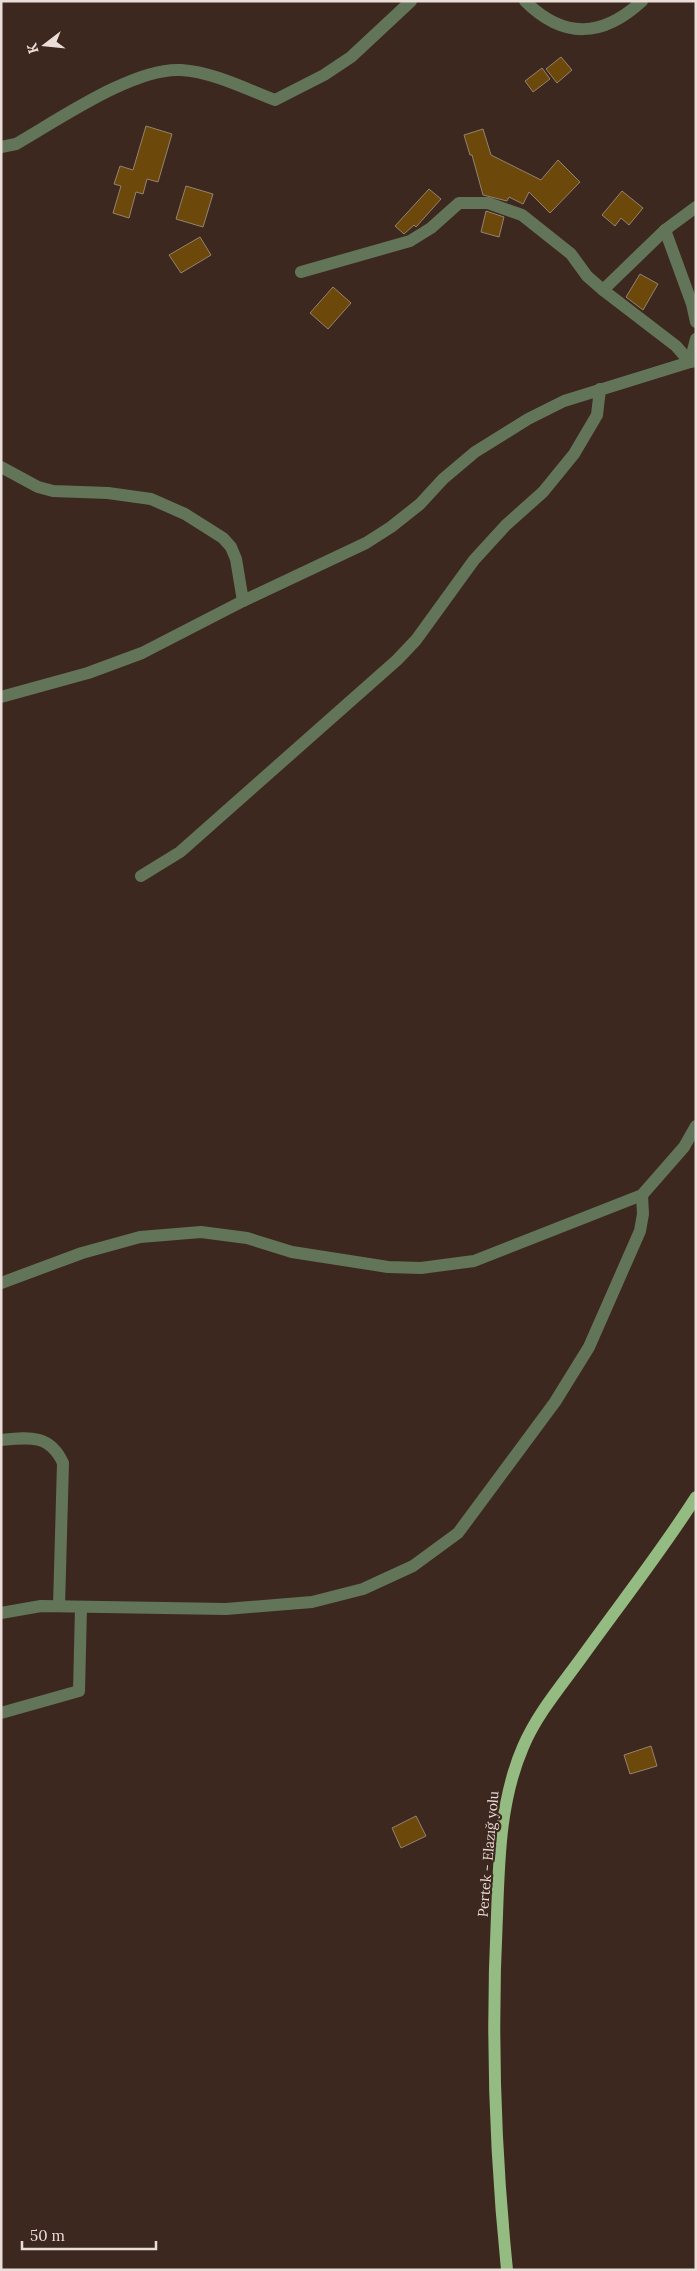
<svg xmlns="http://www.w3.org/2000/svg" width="697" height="2271" viewBox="0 0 697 2271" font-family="Lora,serif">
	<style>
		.building { fill: #6c480b; stroke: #93836f }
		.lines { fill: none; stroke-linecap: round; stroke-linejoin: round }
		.minor { stroke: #627559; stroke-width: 12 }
		.major { stroke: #94bb81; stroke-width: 12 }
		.labels { text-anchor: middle; stroke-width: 4.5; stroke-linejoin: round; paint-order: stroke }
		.street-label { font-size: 14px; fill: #ebddd7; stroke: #3d281f }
	</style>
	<rect width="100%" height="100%" fill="#3d281f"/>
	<!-- building -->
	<g class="building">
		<path d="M561,57l11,13 -15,13 -11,-14z"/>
		<path d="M542,68l8,11 -17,13 -8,-11z"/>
		<path d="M146,126l26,8 -14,48 -11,-3 -4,15 -7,-2 -7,26 -16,-5 8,-27 -7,-2 6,-18 13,4z"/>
		<path d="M483,129l8,26 50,25 17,-20 22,22 -30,31 -21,-21 -6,12 -14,-7 -2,4 -24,-6 -11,-40h-2l-6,-20z"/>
		<path d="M186,186l27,8 -10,33 -27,-8z"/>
		<path d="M429,189l12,10 -25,28 -2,-2 -10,9 -9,-8z"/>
		<path d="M622,191l21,17 -14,17 -8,-7 -6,8 -13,-11z"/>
		<path d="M486,211l18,6 -5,20 -18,-5z"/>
		<path d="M200,237l11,18 -30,18 -12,-18z"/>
		<path d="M640,274l18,10 -15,26 -17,-13z"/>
		<path d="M333,287l18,16 -23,26 -18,-16z"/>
		<path d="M651,1746l6,20 -27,8 -6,-19z"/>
		<path d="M416,1816l10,20 -25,12 -9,-20z"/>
	</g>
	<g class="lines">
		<!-- minor -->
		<g class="minor">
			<path d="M525,1c39,39 78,36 117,0"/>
			<path d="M1,147l15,-3c42,-24 118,-77 165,-74 32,2 65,19 94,30l49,-25 27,-18 60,-56"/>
			<path d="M665,230l27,74 4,18"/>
			<path d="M301,272l109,-31 21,-13 28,-25h29l34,12 49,39 16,22 16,14 73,56 14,16 6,-1"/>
			<path d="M603,290l62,-60 31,-23"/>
			<path d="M1,467l37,20 15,4 55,2 43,6 34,15 38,24 8,9 5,12 7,42"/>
			<path d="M1,697l87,-24 54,-20 101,-52 123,-58 25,-16 29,-23 23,-25 32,-27 53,-33 36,-18 126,-39 6,-23"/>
			<path d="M141,876l39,-24 217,-192 19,-20 58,-80 32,-35 37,-33 31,-38 23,-39 3,-26"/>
			<path d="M1,1283l81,-30 58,-16 61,-5 46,6 45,14 96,15 33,1 53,-7 168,-66 42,-48 12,-21"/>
			<path d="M1,1440c28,-3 49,-6 62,23l-4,143"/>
			<path d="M1,1613l40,-7 185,3 86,-7 51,-13 50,-23 45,-33 97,-131 34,-55 51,-116 3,-17 -1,-19"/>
			<path d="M1,1713l78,-22 2,-84"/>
		</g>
		<!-- major -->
		<path class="major" d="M507,2270c-12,-118 -16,-236 -10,-355 2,-56 3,-115 26,-168 14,-33 38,-61 59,-90 38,-53 79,-105 114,-160"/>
	</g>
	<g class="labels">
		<!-- street labels -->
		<g class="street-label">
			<text transform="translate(488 1854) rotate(-85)" y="5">Pertek - Elazığ yolu</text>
		</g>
	</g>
	<!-- border -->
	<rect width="697" height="2271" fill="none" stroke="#ebddd7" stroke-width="5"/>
	<!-- north arrow -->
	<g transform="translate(45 45) rotate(254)" stroke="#3d281f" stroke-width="4" paint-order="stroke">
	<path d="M0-4L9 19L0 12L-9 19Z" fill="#ebddd7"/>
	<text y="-8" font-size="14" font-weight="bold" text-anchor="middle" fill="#ebddd7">K</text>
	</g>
	<!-- scale -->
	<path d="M22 2241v8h134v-8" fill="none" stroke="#ebddd7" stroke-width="2.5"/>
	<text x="30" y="2241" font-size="15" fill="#ebddd7" stroke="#3d281f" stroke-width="4" paint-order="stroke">50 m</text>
</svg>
